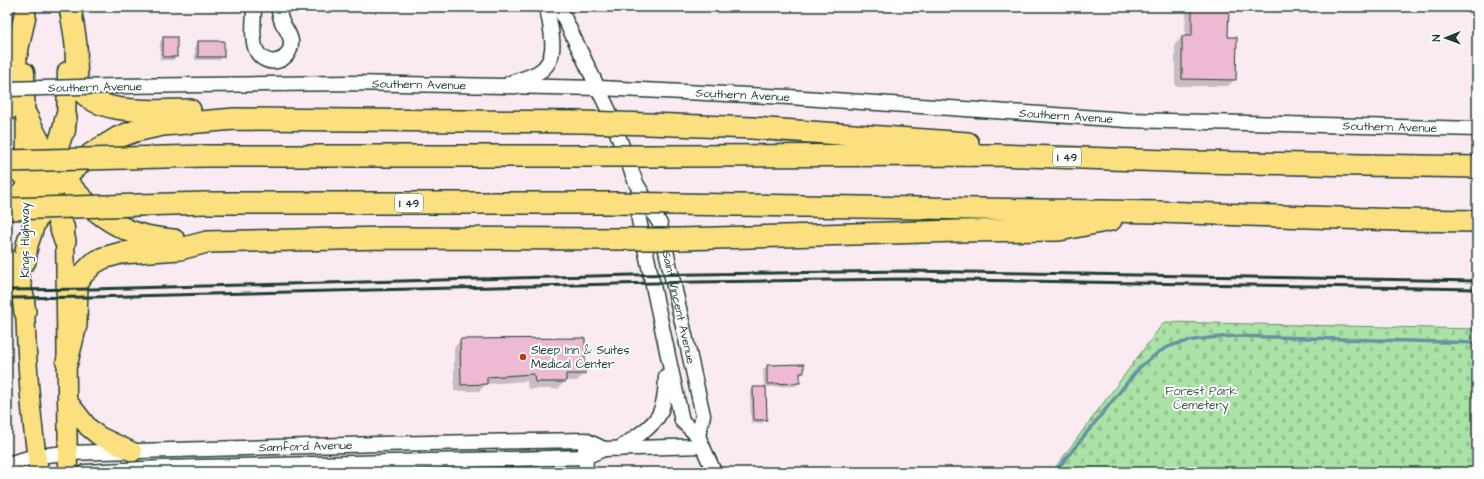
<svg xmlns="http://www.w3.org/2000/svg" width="1484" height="479" viewBox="0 0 1484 479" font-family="'Architects Daughter',sans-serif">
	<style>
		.cemetery { fill: url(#cemetery-stones); stroke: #65906e }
		.shadow { fill: #0003 }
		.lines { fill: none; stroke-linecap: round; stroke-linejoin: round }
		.stream { stroke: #6393a5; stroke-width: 3.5 }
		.building { fill: #eeb9d3; stroke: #1f3d34 }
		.minor-casing { stroke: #1f3d34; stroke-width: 17 }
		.major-casing { stroke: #1f3d34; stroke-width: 21 }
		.highway-casing { stroke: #1f3d34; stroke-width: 24 }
		.minor { stroke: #fff; stroke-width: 14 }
		.major { stroke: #fce080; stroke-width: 18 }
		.highway { stroke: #fce080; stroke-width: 21 }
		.rail { stroke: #1f3d34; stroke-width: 3 }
		.minor-bridge-casing { stroke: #1f3d34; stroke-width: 17; stroke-linecap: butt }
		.highway-bridge-casing { stroke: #1f3d34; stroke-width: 24; stroke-linecap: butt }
		.minor-bridge { stroke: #fff; stroke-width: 14 }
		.highway-bridge { stroke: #fce080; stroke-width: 21 }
		.poi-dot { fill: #c8321e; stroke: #fff; stroke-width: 1.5 }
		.labels { text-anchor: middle; stroke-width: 4; stroke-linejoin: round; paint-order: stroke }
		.shield { fill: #fff; stroke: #627771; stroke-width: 1 }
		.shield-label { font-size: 11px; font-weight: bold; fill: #1f3d34 }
		.street-label { font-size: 12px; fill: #1f3d34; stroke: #fff }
		.poi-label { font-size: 12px; fill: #1f3d34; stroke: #fff; text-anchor: start }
		.park-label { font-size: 12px; fill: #3b5e4b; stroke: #fff }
	</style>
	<defs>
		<pattern id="cemetery-stones" width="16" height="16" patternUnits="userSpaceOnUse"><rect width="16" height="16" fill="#abe3a7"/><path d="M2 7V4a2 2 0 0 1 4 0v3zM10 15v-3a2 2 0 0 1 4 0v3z" fill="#93c490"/></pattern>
	</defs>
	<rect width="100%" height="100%" fill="#faeaf2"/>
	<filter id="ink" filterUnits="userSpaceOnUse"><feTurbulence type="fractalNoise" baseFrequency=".025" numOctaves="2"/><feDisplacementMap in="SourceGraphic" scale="8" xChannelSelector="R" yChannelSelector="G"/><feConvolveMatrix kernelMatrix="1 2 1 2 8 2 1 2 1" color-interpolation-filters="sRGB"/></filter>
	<g filter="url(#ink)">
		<!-- cemetery -->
		<path class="cemetery" d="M1164,322l313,7v143h-425z"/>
		<!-- shadow -->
		<g class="shadow">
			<path d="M344,7h19l-19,1z"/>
			<path d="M1186,7h42l-1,31 8,41 -7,7h-53v-42l7,-7h3z"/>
			<path d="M164,38l12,19 -3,3h-13v-18z"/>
			<path d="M198,42l25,14 -3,4h-25v-15z"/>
			<path d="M461,340l123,34 -7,7h-12l-7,8h-30l-1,-8 -41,3 -7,7h-25v-43z"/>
			<path d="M767,366l36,7 -4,4v6l-3,3 -31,1 1,32 -4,4h-11l-1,-31 4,-4h10l-1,-18z"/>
		</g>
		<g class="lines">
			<!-- stream -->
			<g class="stream">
				<path d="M1475,343v-11"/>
				<path d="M1055,472l84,-104c9,-8 18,-16 29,-21 19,-8 47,-10 68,-11l241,7"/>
			</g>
		</g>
		<!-- building -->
		<g class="building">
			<path d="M1192,7h37l-1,30h9l-1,43 -54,-1v-43h10z"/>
			<rect x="163" y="37" width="14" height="20"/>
			<rect x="198" y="41" width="26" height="16"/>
			<path d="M585,338v36h-19v8h-31l-1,-8 -47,3v7l-26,1 -1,-46z"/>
			<path d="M804,364v9h-4v10l-33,1v-19z"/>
			<path d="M753,387h13l1,33h-13z"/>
		</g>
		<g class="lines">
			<defs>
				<g id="minor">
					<path d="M254,7c0,13 -3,30 2,43 9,19 36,13 35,-9 -1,-7 -6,-13 -9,-19 -2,-5 -3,-10 -4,-15"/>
					<path id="s1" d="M559,7l49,102 28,74 24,41 43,191 -5,21"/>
					<path d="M510,83c9,-3 21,-6 29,-11 22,-14 11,-44 8,-65"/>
					<path id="s2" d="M117,86l233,-3 249,5 190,9 338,23 350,9"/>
					<path d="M637,195l2,25 43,201 16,15 16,36"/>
					<path d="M585,448l1,24"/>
					<path d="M619,449c35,-26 46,-26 47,-73"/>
					<path id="s3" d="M7,464l29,-8 31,-3 313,-9 205,-4 19,9"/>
					<path d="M85,472l77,-4 423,-11 19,-8 98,-3"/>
				</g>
				<g id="major">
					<path d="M25,72l1,102"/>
					<path d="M66,131l1,-60"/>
					<path d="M65,227l3,245"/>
					<path d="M25,297c1,59 5,117 14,175"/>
					<path d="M67,400l21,27 11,9 34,16"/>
				</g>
				<g id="highway">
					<path d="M70,7c2,13 5,26 6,39 1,12 -1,25 2,37 11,35 84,27 112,27"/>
					<path d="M7,110l7,-7 1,-5 1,-41 9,-42"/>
					<path d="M26,115c21,48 60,102 112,119 12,4 25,5 36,6"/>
					<path d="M649,124l103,4 216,15"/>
					<path d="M204,156h395"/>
					<path d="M657,156l341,-1 198,7 281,5"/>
					<path d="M7,162c16,10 42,38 50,55 3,8 5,16 8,24"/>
					<path d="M205,203h409"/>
					<path d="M674,204l484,8 241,8 78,1"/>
					<path d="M7,207c20,-18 41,-37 51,-62 4,-9 6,-18 8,-27"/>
					<path d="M681,239l277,-8 101,-1 52,-10"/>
					<path d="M7,260c14,13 15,34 18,52"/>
					<path d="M25,261l2,-16 7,-21 17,-32 19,-20 21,-18 28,-17 16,-6 28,-6 72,-6 347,3"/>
					<path d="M67,362l9,-37 1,-41 5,-9 12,-12 9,-5 18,-5 59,-4 27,-7 180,-4 237,1"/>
				</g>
			</defs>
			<!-- minor casing -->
			<use href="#minor" class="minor-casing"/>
			<!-- major casing -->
			<use href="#major" class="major-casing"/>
			<!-- highway casing -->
			<use href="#highway" class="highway-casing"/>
			<!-- minor -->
			<use href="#minor" class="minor"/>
			<!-- major -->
			<use href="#major" class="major"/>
			<!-- highway -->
			<use href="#highway" class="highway"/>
			<!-- rail -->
			<g class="rail">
				<path d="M7,290l84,-1 541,-14 274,-4 571,10"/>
				<path d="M7,298l84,-1 604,-15 210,-3 572,10"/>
			</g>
			<defs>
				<path id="minor-bridge" d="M7,89l110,-3"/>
				<g id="highway-bridge">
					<path d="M582,122l67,2"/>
					<path d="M599,156h58"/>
					<path d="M7,161l197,-5"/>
					<path d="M614,203l60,1"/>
					<path d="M7,209l198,-6"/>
					<path d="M624,239h57"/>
				</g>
			</defs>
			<!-- minor-bridge casing -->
			<use href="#minor-bridge" class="minor-bridge-casing"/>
			<!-- highway-bridge casing -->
			<use href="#highway-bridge" class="highway-bridge-casing"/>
			<!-- minor-bridge -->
			<use href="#minor-bridge" class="minor-bridge"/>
			<!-- highway-bridge -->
			<use href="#highway-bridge" class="highway-bridge"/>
		</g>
	</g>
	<!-- markers -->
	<circle class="poi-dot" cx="523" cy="357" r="4"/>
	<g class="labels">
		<!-- shield labels -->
		<g class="shield">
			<rect x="1053" y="148" width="28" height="18" rx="3"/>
			<rect x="395" y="194" width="28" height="18" rx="3"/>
		</g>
		<g class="shield-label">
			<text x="1067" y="161">I 49</text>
			<text x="409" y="207">I 49</text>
		</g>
		<!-- street labels -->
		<g class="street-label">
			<text dy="4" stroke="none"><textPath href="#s2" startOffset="302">Southern Avenue</textPath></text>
			<text transform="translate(95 87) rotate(-1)" y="4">Southern Avenue</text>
			<text dy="4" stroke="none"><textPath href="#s2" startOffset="626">Southern Avenue</textPath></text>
			<text dy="4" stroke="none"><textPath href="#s2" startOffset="950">Southern Avenue</textPath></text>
			<text dy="4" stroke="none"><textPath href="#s2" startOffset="1274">Southern Avenue</textPath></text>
			<text transform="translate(25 240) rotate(-90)" y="4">Kings Highway</text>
			<text dy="4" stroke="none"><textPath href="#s1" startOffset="325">Saint Vincent Avenue</textPath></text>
			<text dy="4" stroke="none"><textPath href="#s3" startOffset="300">Samford Avenue</textPath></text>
		</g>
		<!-- poi labels -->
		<g class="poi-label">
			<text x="531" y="354">Sleep Inn &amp; Suites<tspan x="531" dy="14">Medical Center</tspan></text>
		</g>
		<!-- park labels -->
		<g class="park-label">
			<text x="1201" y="395">Forest Park<tspan x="1201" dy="14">Cemetery</tspan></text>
		</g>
	</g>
	<!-- margin -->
	<rect width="1484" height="479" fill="none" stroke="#fff" stroke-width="24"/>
	<rect x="12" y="12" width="1460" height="455" fill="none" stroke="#1f3d34" stroke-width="1.5" filter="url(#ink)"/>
	<!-- north arrow -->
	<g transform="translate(1446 38) rotate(269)" stroke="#ffffff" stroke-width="3" paint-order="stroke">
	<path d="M0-3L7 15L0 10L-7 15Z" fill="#1f3d34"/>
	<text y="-6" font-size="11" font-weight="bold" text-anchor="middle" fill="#1f3d34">N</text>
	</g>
</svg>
